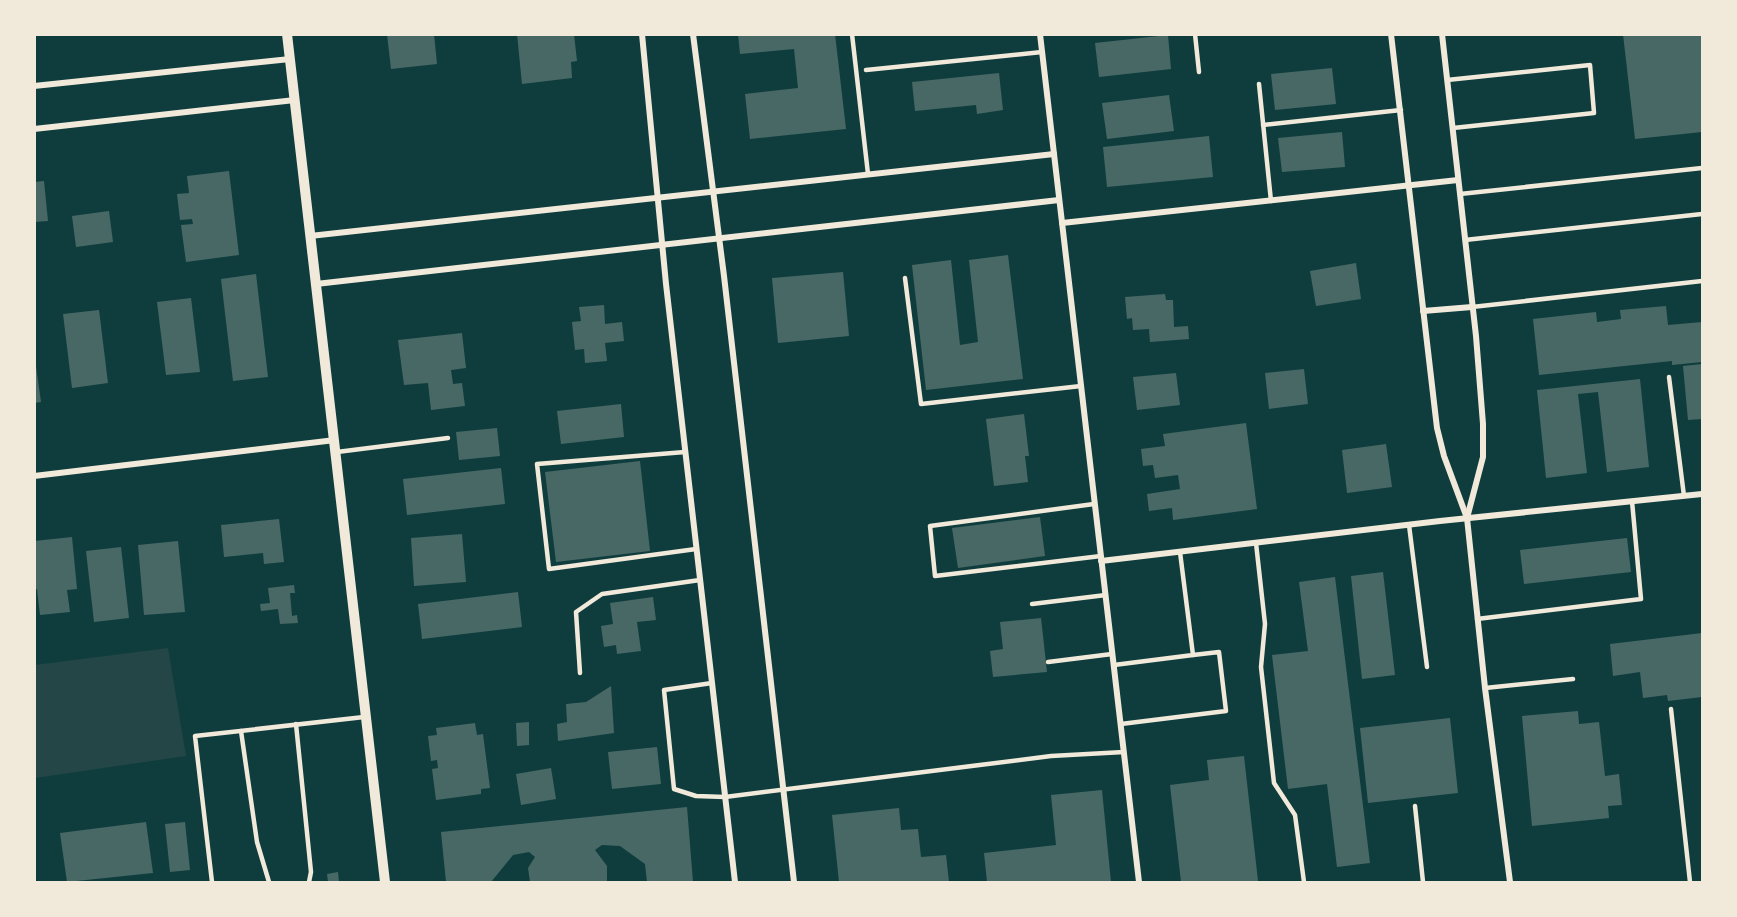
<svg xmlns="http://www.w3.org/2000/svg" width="1737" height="917" viewBox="0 0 1737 917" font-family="Ubuntu,sans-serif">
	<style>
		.green { fill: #244646 }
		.building { fill: #486865 }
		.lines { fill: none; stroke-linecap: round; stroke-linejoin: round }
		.service { stroke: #f1e9da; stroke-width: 4.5 }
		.minor { stroke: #f1e9da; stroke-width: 6 }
		.tertiary { stroke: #f1e9da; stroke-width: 10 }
	</style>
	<rect width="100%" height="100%" fill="#0f3d3e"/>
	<!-- green -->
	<path class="green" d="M168,648l18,108 -151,22v-113z"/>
	<!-- building -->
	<g class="building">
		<path d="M387,34h47l3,30 -46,5z"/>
		<path d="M517,34h57l3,27 -6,1 1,16 -50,6z"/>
		<path d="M738,34h97l11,95 -96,10 -5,-45 53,-6 -4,-39 -54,5z"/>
		<path d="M1623,34h79v98l-67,7z"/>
		<path d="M1168,35l3,34 -72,8 -4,-34z"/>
		<path d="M1332,68l4,36 -61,6 -4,-36z"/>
		<path d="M999,73l4,37 -26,4 -1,-9 -61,6 -3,-29z"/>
		<path d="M1169,95l5,36 -67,8 -5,-36z"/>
		<path d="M1342,132l3,35 -63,5 -4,-34z"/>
		<path d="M1209,136l4,41 -106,10 -4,-40z"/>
		<path d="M229,171l10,84 -53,7 -5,-37 12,-1 -1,-5 -12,1 -3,-26 12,-1 -2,-17z"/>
		<path d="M44,181l4,40 -14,1v-40z"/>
		<path d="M109,211l4,31 -37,5 -4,-31z"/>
		<path d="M1008,255l15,124 -97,11 -14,-125 39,-5 9,85 18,-3 -9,-82z"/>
		<path d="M1356,263l5,36 -45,7 -6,-35z"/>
		<path d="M843,272l6,64 -71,7 -6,-65z"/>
		<path d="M256,274l12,103 -35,4 -12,-102z"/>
		<path d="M1165,294l1,6h7l1,27 14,-1 1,13 -39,3 -1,-13 -16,1 -1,-12 -5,1 -2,-22z"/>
		<path d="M191,298l9,74 -34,3 -9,-73z"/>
		<path d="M604,305l1,19 17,-2 2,19 -19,2 2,18 -22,2 -1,-14 -9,1 -3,-28 9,-1 -2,-14z"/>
		<path d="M1666,306l2,19 34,-3v40l-30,3v-4l-133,14 -6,-56 63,-7 1,10 24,-3 -1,-9z"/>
		<path d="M99,310l9,73 -36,5 -9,-74z"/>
		<path d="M462,333l4,35 -15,2 2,14 9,-1 3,23 -34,4 -3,-27 -24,2 -6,-45z"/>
		<path d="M34,352l7,50 -7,1z"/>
		<path d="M1702,364v55l-14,1 -5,-54z"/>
		<path d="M1304,369l4,35 -39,5 -4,-36z"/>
		<path d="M1176,373l4,32 -43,5 -4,-33z"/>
		<path d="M1640,379l9,88 -42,5 -9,-80 -20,2 9,79 -41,5 -9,-88z"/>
		<path d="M621,404l3,33 -63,7 -4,-33z"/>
		<path d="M1024,414l5,42h-4l3,26 -34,4 -8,-67z"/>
		<path d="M1246,423l11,86 -84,11 -1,-12 -23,3 -2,-17 33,-5 -2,-14 -23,3 -2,-13 -10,1 -2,-17 24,-3 -2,-12z"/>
		<path d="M497,428l3,28 -41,4 -3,-28z"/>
		<path d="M1386,444l6,43 -45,6 -5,-43z"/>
		<path d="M640,461l10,90 -94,11 -11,-90z"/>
		<path d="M501,468l4,36 -98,11 -4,-36z"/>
		<path d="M1040,517l5,39 -87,12 -6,-40z"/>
		<path d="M279,519l5,43 -20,2 -1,-11 -39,4 -3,-32z"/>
		<path d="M462,534l4,48 -52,4 -3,-48z"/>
		<path d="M72,537l5,52 -10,1 3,22 -30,3 -3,-26h-3v-48z"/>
		<path d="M1627,538l4,34 -107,12 -4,-34z"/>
		<path d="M178,541l7,71 -41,3 -6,-70z"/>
		<path d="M121,547l8,71 -35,4 -8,-71z"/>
		<path d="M1383,572l12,103 -33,4 -11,-103z"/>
		<path d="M1335,577l35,286 -33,4 -10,-83 -39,5 -16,-134 36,-4 -9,-69z"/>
		<path d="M294,585l1,8h-5l2,23 5,-1 1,8 -18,1 -2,-15 -17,2 -1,-7 10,-1 -2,-15z"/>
		<path d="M518,592l4,35 -100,12 -4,-35z"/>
		<path d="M653,597l3,23 -19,2 4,29 -24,3 -1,-9 -12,2 -3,-21 12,-2 -3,-21z"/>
		<path d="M1041,618l6,54 -54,5 -3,-26 13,-2 -3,-27z"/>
		<path d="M1702,633v64l-34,4 -1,-6 -24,3 -3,-26 -27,4 -3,-32z"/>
		<path d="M611,686l3,47 -56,8 -1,-17 10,-2 -1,-18 20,-2z"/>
		<path d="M1578,711l1,13 20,-2 6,54 14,-2 3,31 -14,1 1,12 -77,8 -10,-110z"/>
		<path d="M1450,718l8,75 -90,10 -8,-75z"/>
		<path d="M529,722v23l-12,1 -1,-23z"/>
		<path d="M475,723l2,12 6,-1 7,54 -9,1v5l-45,6 -4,-31 6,-1 -1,-8 -6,1 -3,-25 9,-1 -1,-7z"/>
		<path d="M657,747l4,37 -49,5 -4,-37z"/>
		<path d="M1244,756l14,125 -77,1 -11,-97 39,-5 -2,-20z"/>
		<path d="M551,768l5,31 -35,6 -5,-31z"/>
		<path d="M1102,790l9,92h-124l-3,-29 72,-8 -5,-50z"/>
		<path d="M687,807l6,75h-46l-2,-18 -25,-18 -18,-1 -7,5 12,16v16h-77l-2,-14 7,-11 -6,-5 -16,3 -22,27h-45l-5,-50z"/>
		<path d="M899,808l2,22 17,-1 3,28 25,-2 3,27h-110l-7,-67z"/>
		<path d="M146,822l7,51 -86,9 -7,-49z"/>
		<path d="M185,822l5,48 -20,2 -5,-48z"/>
		<path d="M338,872l1,10h-11l-1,-8z"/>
	</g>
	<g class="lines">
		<!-- service -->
		<g class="service">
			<path d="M852,34l16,140"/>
			<path d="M1195,34l4,38"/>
			<path d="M866,70l176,-18"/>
			<path d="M1447,80l143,-15 4,48 -141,15"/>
			<path d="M1259,84l12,117"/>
			<path d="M1263,125l138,-15"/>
			<path d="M1460,194l242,-26"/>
			<path d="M1465,240l237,-26"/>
			<path d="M905,278l16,126 160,-18"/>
			<path d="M1472,307l230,-26"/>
			<path d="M1669,377l15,119"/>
			<path d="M337,452l111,-14"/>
			<path d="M685,452l-148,12 12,105 147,-20"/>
			<path d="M1094,504l-164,22 5,50 166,-20"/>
			<path d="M1409,525l18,142"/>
			<path d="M1256,543l9,81 -4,43 13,116 21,32 9,67"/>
			<path d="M1032,604l74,-9"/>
			<path d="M1477,619l164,-20 -9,-98"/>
			<path d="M1048,662l64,-8"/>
			<path d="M1114,665l79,-10 -13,-103"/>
			<path d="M580,673l-4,-61 26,-18 98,-14"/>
			<path d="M712,683l-48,7 10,99 22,7 29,1 326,-41 73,-4"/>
			<path d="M1485,688l88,-9"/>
			<path d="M1671,709l19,173"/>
			<path d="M296,724l15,148 -2,10"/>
			<path d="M1121,724l105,-13 -7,-59 -26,3"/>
			<path d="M241,731l16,111 12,40"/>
			<path d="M1415,806l8,76"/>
			<path d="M212,882l-17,-146 169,-19"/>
		</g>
		<!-- minor -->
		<g class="minor">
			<path d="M642,34l24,250 69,598"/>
			<path d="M693,34l31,242 70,606"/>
			<path d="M1040,34l99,848"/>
			<path d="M1391,34l46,394 7,28 23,62 18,170 25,194"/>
			<path d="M1442,34l34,302 7,88v33l-16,61"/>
			<path d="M34,86l256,-27"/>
			<path d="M34,129l261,-29"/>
			<path d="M1062,223l396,-43"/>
			<path d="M310,236l744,-82"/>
			<path d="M316,284l743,-84"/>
			<path d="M1423,311l49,-4"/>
			<path d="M34,476l301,-36"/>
			<path d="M1101,561l339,-40 262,-27"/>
		</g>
		<!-- tertiary -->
		<path class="tertiary" d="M287,34l98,848"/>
	</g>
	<!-- border -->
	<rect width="1737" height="917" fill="none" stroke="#f1e9da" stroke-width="72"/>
</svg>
